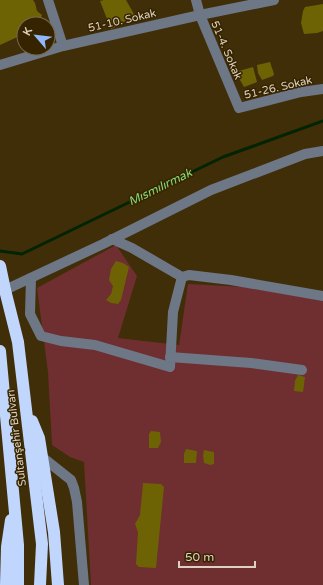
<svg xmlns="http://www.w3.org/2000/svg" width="323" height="585" viewBox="0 0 323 585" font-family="'Varela Round',sans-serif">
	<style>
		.green { fill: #6f2e2f }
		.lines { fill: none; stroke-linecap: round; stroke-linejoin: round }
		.stream { stroke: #022400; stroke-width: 3 }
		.building { fill: #6e6304 }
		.minor { stroke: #6e7786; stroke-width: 10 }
		.highway { stroke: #c0d6fc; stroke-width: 12 }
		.labels { text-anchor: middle; stroke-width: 3; stroke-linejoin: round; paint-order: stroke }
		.street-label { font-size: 11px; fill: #ddd2bf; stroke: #362400 }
		.water-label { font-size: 12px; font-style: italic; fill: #84da78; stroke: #362400 }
	</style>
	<rect width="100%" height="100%" fill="#402e09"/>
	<!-- green -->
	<path class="green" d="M116,245l21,31 -19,62 61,7 9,-61 58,3 77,14v284h-232l-7,-123 -14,-5 -18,-12 -4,-73 -11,-84z"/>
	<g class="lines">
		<!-- stream -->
		<path class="stream" d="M0,251l22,3 201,-97 100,-36"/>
	</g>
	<!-- building -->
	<g class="building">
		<path d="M0,0h33l2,3 2,8 5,4 -2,6v3h-16v10l-24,11z"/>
		<path d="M104,0h22l9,16 -24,13 -11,-28z"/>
		<path d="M323,4v27l-6,2 -13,1 -3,-11 2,-12 2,-4z"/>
		<path d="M270,62l4,12 -1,2 -11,4 -4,-7 -1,-8z"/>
		<path d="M253,67l4,15 -13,5 -4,-7 -1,-9z"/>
		<path d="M116,261l7,2 6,4 -8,33 -3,4 -7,-1 -5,-3 5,-6 2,-8 -4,-6 2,-11z"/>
		<path d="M298,375l7,2 -2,15 -9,-1 1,-10z"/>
		<path d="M151,431l9,1 1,10 -3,6h-9v-14z"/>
		<path d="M186,449l11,2 -1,12h-12v-9z"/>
		<path d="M204,450l10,2v12l-4,1 -6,-2 -1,-7z"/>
		<path d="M143,483l18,1 3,3 -8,81 -17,-1 -3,-3 2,-32 -3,-8 5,-9z"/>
	</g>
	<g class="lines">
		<!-- minor -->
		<g class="minor">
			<path d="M48,0l15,46"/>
			<path d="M196,0l4,15 39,93 62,-16 22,-3"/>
			<path d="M0,65l63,-19 137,-31 74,-15"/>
			<path d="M112,239l20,9 50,29 7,-2 42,5 92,16"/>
			<path d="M31,278l-1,36 11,22 20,5 34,4 75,22 3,-55 9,-35"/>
			<path d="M5,290l98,-46 108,-54 94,-36 18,-3"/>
			<path d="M170,357l81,6 51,7"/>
			<path d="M42,457l29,23 3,8 3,14 7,83"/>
		</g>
		<!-- highway -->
		<g class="highway">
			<path d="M0,266l5,24 13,52 24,202 -2,41"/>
			<path d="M0,351l18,194v40"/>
			<path d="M32,421l7,17 15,94 4,53"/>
			<path d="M6,585l1,-38 4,-27"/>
		</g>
	</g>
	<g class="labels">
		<!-- street labels -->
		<g class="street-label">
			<text transform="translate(122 20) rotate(-13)" y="4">51-10. Sokak</text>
			<text transform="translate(227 50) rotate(67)" y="4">51-4. Sokak</text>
			<text transform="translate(278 87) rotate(-13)" y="4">51-26. Sokak</text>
			<text transform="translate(16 438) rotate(-97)" y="4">Sultanşehir Bulvarı</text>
		</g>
		<!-- water labels -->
		<g class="water-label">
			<text transform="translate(160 187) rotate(-26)" y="4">Mısmılırmak</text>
		</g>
	</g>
	<!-- north arrow -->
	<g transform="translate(36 36) rotate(298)"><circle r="19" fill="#362400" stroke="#796a4c"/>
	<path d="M0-3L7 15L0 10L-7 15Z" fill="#90b8fd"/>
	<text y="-6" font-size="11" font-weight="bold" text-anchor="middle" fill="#ddd2bf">K</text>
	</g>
	<!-- scale -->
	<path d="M179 561v6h76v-6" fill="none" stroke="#ddd2bf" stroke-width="2"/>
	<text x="185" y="561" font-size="12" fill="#ddd2bf" stroke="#362400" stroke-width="3" paint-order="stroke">50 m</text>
</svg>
